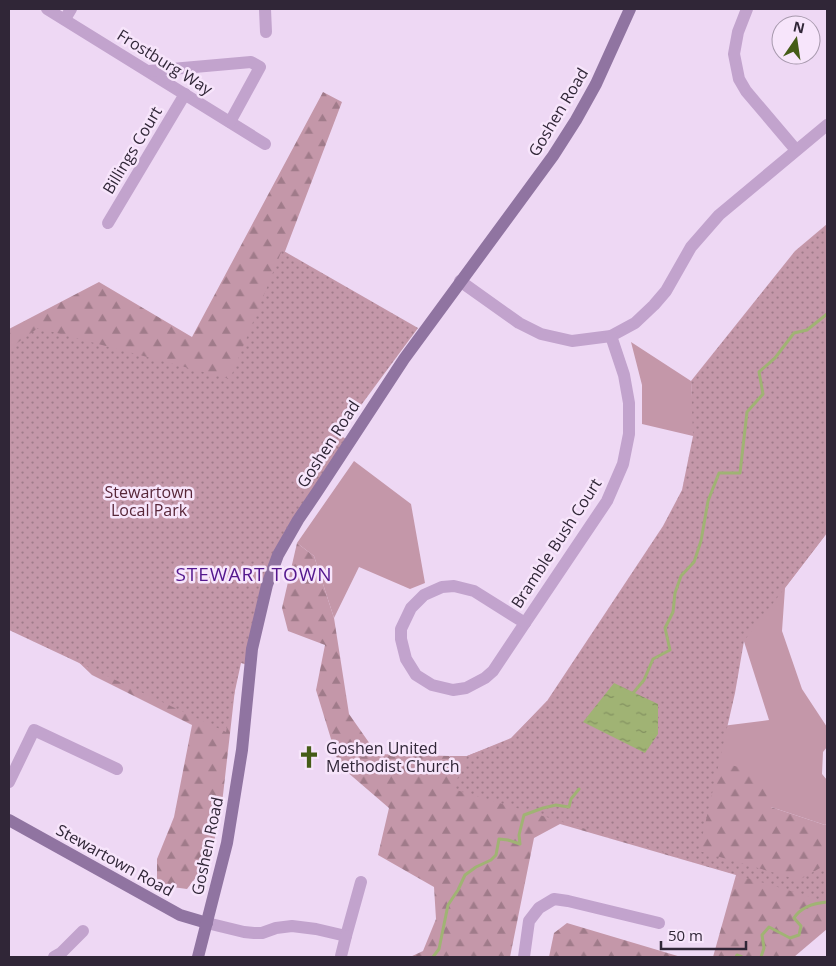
<svg xmlns="http://www.w3.org/2000/svg" width="836" height="966" viewBox="0 0 836 966" font-family="'Open Sans',sans-serif">
	<style>
		.grass { fill: #c497a9 }
		.forest { fill: url(#forest-firs) }
		.park { fill: url(#park-dots) }
		.water { fill: url(#water-ripples) }
		.lines { fill: none; stroke-linecap: round; stroke-linejoin: round }
		.stream { stroke: #a0b374; stroke-width: 3 }
		.street { stroke: #c2a3cd; stroke-width: 12 }
		.secondary { stroke: #9074a1; stroke-width: 12 }
		.labels { text-anchor: middle; stroke-width: 5; stroke-linejoin: round; paint-order: stroke }
		.street-label { font-size: 16px; fill: #302637; stroke: #f7e5fb }
		.park-label { font-size: 16px; fill: #582739; stroke: #f7e5fb }
		.poi-label { font-size: 16px; fill: #302637; stroke: #f7e5fb; text-anchor: start }
		.quarter-label { font-size: 19px; letter-spacing: 1px; fill: #54178e; stroke: #f7e5fb }
	</style>
	<defs>
		<pattern id="forest-firs" width="22" height="20" patternUnits="userSpaceOnUse" patternTransform="scale(1.25)"><rect width="22" height="20" fill="#c497a9"/><path d="M5 1l3.5 6h-7zM16 11l3.5 6h-7z" fill="#a07b8a"/></pattern>
		<pattern id="park-dots" width="8" height="8" patternUnits="userSpaceOnUse" patternTransform="scale(1.25)"><rect width="8" height="8" fill="#c497a9"/><path d="M2 2h.1M6 6h.1" fill="none" stroke="#a07b8a" stroke-width="1.8" stroke-linecap="round"/></pattern>
		<pattern id="water-ripples" width="26" height="14" patternUnits="userSpaceOnUse" patternTransform="scale(1.25)"><rect width="26" height="14" fill="#a0b374"/><path d="M2 4q2-2 4 0t4 0M15 11q2-2 4 0t4 0" fill="none" stroke="#839160"/></pattern>
	</defs>
	<rect width="100%" height="100%" fill="#eed8f4"/>
	<!-- grass -->
	<g class="grass">
		<path d="M631,342l60,39 1,16 23,23 -22,16 -51,-12v-39z"/>
		<path d="M354,461l57,43 14,79 -15,6 -51,-22 -25,51 -20,-62 -17,-13z"/>
		<path d="M827,533l-42,55 -3,43 20,58 25,38v20l-4,5 -1,22 5,6v44l-2,1 -54,-18 -309,-37 -13,-14h18l44,-17 36,-38 111,33 111,-14 -29,-91z"/>
	</g>
	<!-- forest -->
	<g class="forest">
		<path d="M323,92l19,10 -111,291 -222,66v-130l90,-47 93,55z"/>
		<path d="M297,543l17,13 20,62 15,96 28,40 72,2 13,14 226,-16 74,19 9,34 54,18 2,-1v105l-33,28h-81l23,-82 -176,-51 -26,14 -24,119h-100l13,-6 13,-32 -2,-32 -56,-32 11,-47 -50,-43 -23,-75 9,-45 -37,-14 -6,-23z"/>
		<path d="M66,650l173,4 -16,141 -12,63 -24,31 -30,-4v-26l17,-42 18,-92 -100,-50z"/>
		<path d="M567,923l114,34h-132l5,-24z"/>
	</g>
	<!-- park -->
	<g class="park">
		<path d="M827,224v309l-83,108 -9,52 -36,158 100,29 28,-16v38l-374,-113 14,-33 44,-18 36,-37 116,-175 19,-36 11,-54 -2,-55 104,-130z"/>
		<path d="M282,250l136,78 -62,84 -15,24 7,4 -65,103 -36,122 -6,-2 -15,69 -217,-102v-281l29,-21 192,51z"/>
	</g>
	<!-- water -->
	<path class="water" d="M614,683l44,21v30l-13,19 -62,-31z"/>
	<g class="lines">
		<!-- stream -->
		<g class="stream">
			<path d="M634,692l10,-12 9,-21 17,-9 -5,-22 8,-16 2,-19 6,-17 13,-14 7,-21 7,-40 11,-28h21l7,-61 16,-18 -4,-22 16,-14 19,-25 13,-3 20,-16"/>
			<path d="M433,957l6,-8 9,-44 10,-15 7,-15 11,-8 15,-7 5,-5 3,-16 9,1 12,4 -1,-9 5,-20 19,-7 13,-3 13,2 2,-8 8,-10"/>
			<path d="M736,957l1,-2 5,2"/>
			<path d="M761,957l3,-9 -2,-13 7,-8 21,11 9,-3 2,-9 -7,-8c7,-11 21,-15 33,-16"/>
		</g>
		<!-- street -->
		<g class="street">
			<path d="M47,9l218,135"/>
			<path d="M265,9l1,23"/>
			<path d="M747,9l-9,23 -4,22 5,25 7,12 50,59"/>
			<path d="M65,19l6,-10"/>
			<path d="M149,71l102,-9 9,5 -30,55"/>
			<path d="M108,223l77,-129"/>
			<path d="M460,281l59,42 22,11 31,7 39,-5 24,-13 19,-18 12,-14 25,-44 28,-32 108,-90"/>
			<path d="M454,586l20,5 51,32 -32,48 -8,7 -19,10 -13,2 -21,-5 -16,-10 -10,-16 -5,-20v-10l10,-21 13,-13 18,-8z"/>
			<path d="M525,623l82,-122 16,-37 6,-30v-31l-5,-28 -13,-39"/>
			<path d="M9,782l25,-52 83,39"/>
			<path d="M207,923l37,9 10,1h8l14,-5 16,-2 24,3 30,7 15,-54"/>
			<path d="M341,956l5,-20"/>
			<path d="M54,957l7,-4 22,-22"/>
			<path d="M524,957l5,-36 10,-13 15,-9 14,2 91,22"/>
		</g>
		<!-- secondary -->
		<g class="secondary">
			<path d="M9,820l171,95 27,8"/>
			<path d="M198,957l29,-114 15,-93 10,-101 15,-64 11,-30 20,-35 19,-28 87,-133 149,-203 23,-36 20,-36 34,-75"/>
		</g>
	</g>
	<!-- icons -->
	<defs>
		<symbol id="church-bare" viewBox="-9 -9 18 18"><path d="M-1.2-6h2.4v3.5h3.3v2.4h-3.3V6h-2.4V-.1h-3.3v-2.4h3.3Z" fill="#455c17" stroke="#f7e5fb" stroke-width="2.5" paint-order="stroke"/></symbol>
	</defs>
	<g fill-rule="evenodd">
		<use href="#church-bare" x="293" y="741" width="32" height="32"/>
	</g>
	<g class="labels">
		<!-- street labels -->
		<g class="street-label">
			<text transform="translate(165 62) rotate(32)" y="6">Frostburg Way</text>
			<text transform="translate(558 112) rotate(-59)" y="6">Goshen Road</text>
			<text transform="translate(132 150) rotate(-59)" y="6">Billings Court</text>
			<text transform="translate(328 444) rotate(-57)" y="6">Goshen Road</text>
			<text transform="translate(556 543) rotate(-57)" y="6">Bramble Bush Court</text>
			<text transform="translate(207 846) rotate(-78)" y="6">Goshen Road</text>
			<text transform="translate(115 860) rotate(29)" y="6">Stewartown Road</text>
		</g>
		<!-- park labels -->
		<g class="park-label">
			<text x="149" y="498">Stewartown<tspan x="149" dy="18">Local Park</tspan></text>
		</g>
		<!-- poi labels -->
		<g class="poi-label">
			<text x="326" y="754">Goshen United<tspan x="326" dy="18">Methodist Church</tspan></text>
		</g>
		<!-- quarter labels -->
		<g class="quarter-label">
			<text x="254" y="581">STEWART TOWN</text>
		</g>
	</g>
	<!-- border -->
	<rect width="836" height="966" fill="none" stroke="#302637" stroke-width="20"/>
	<!-- north arrow -->
	<g transform="translate(796 40) rotate(13)"><circle r="24" fill="#f7e5fb" stroke="#a799ad"/>
	<path d="M0-4L9 19L0 12L-9 19Z" fill="#455c17"/>
	<text y="-8" font-size="14" font-weight="bold" text-anchor="middle" fill="#302637">N</text>
	</g>
	<!-- scale -->
	<path d="M661 941v8h85v-8" fill="none" stroke="#302637" stroke-width="2.5"/>
	<text x="668" y="941" font-size="15" fill="#302637" stroke="#f7e5fb" stroke-width="4" paint-order="stroke">50 m</text>
</svg>
